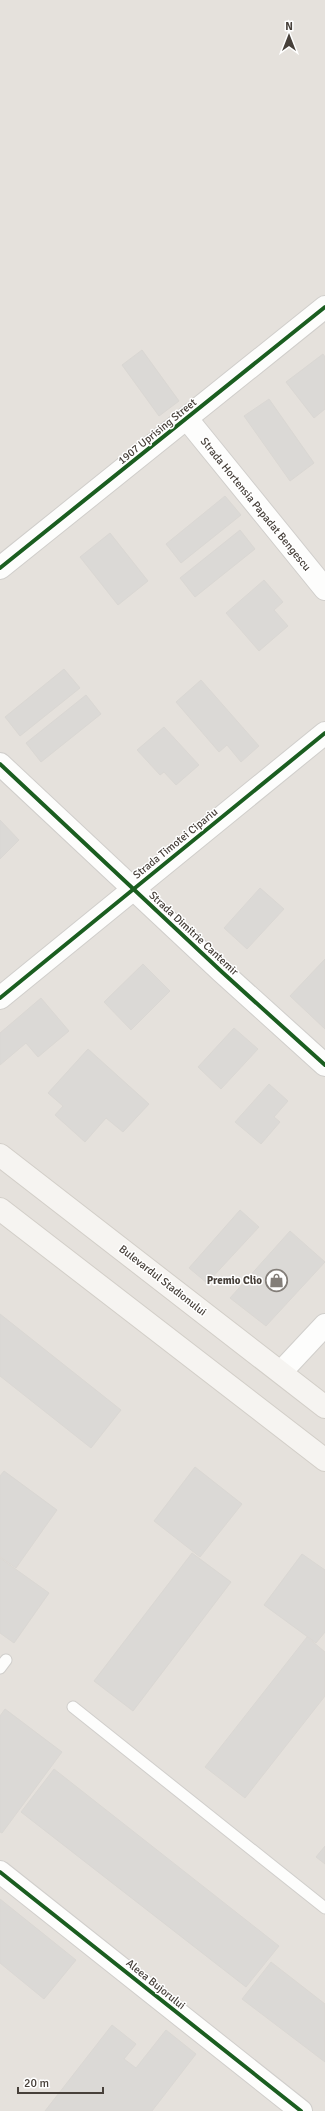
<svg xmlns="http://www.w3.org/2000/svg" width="325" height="2111" viewBox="0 0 325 2111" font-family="Signika,sans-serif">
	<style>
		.residential { fill: #e5e1dc }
		.building { fill: #dbd9d6; stroke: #dad7d3 }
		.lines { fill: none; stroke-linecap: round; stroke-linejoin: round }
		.service-casing { stroke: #d0cecb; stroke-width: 13 }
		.minor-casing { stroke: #d0cecb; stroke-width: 24 }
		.tertiary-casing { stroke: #d0cecb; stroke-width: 24 }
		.secondary-casing { stroke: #d2cec8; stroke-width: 24 }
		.service { stroke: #fdfdfc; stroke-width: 11 }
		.minor { stroke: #fdfdfc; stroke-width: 22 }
		.tertiary { stroke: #fdfdfc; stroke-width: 22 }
		.secondary { stroke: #f6f4f1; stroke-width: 22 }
		.cycleway-casing { stroke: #fff; stroke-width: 6 }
		.cycleway { stroke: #1b5e20; stroke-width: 4 }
		.labels { text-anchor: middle; stroke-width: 3; stroke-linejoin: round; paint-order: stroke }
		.street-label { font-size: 11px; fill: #47403a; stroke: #fff }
		.poi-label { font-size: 11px; font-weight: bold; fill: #47403a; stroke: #fff; text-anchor: end }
	</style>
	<rect width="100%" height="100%" fill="#f2f0ed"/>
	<!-- residential -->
	<rect class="residential" x="0" y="0" width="325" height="2111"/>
	<!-- building -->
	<g class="building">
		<path d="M142,350l37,51 -20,15 -37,-51z"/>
		<path d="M323,354l2,3v52l-11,9 -28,-36z"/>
		<path d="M269,399l45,64 -24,18 -46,-65z"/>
		<path d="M225,496l16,19 -60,48 -15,-19z"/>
		<path d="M240,530l15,19 -60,48 -15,-19z"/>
		<path d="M110,533l38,48 -30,24 -38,-48z"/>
		<path d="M264,580l19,22 -9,8 14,16 -29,25 -33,-38z"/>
		<path d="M64,669l16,19 -60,48 -15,-19z"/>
		<path d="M201,680l58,66 -18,16 -14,-17 -8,7 -43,-50z"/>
		<path d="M86,695l15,19 -60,48 -15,-19z"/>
		<path d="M164,727l35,38 -23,20 -12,-13 -4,3 -23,-25z"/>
		<path d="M0,820l19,20 -19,19z"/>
		<path d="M260,888l24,21 -37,40 -23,-21z"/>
		<path d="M325,959v70l-35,-33z"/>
		<path d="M143,964l27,27 -39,39 -27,-28z"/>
		<path d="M41,998l28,33 -31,26 -12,-14 -26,22v-32z"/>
		<path d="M234,1028l24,21 -37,40 -23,-22z"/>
		<path d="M88,1049l61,55 -26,28 -17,-14 -21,24 -30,-27 8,-9 -15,-13z"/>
		<path d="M269,1084l19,17 -14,16 6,5 -19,22 -26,-22z"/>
		<path d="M240,1210l19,17 -52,56 -18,-15z"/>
		<path d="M290,1231l35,31 -59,64 -36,-28z"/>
		<path d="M0,1314l121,96 -30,38 -91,-72z"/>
		<path d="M195,1467l47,37 -42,53 -46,-36z"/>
		<path d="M4,1471l53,39 -41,58 -16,-11v-81z"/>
		<path d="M192,1553l39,29 -98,129 -39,-30z"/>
		<path d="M302,1554l23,16v62l-9,11 -52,-38z"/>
		<path d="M0,1558l49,35 -35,50 -14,-10z"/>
		<path d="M307,1637l18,15v44l-80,102 -40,-31z"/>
		<path d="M5,1709l57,43 -60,81 -2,-1v-116z"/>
		<path d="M54,1769l225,177 -33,41 -225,-175z"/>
		<path d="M325,1846v18l-9,-7z"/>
		<path d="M0,1899l76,61 -32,39 -44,-36z"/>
		<path d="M271,1962l54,42v58l-83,-63z"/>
		<path d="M112,2025l24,19 -12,15 12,9 30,-38 30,24 -44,57h-107z"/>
	</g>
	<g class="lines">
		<defs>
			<g id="service">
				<path d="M0,1668l6,-8"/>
				<path d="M73,1707l252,201"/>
			</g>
			<g id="minor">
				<path d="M187,419l138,170"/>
				<path d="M0,764l222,208 103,93"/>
				<path d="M0,998l325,-265"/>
				<path d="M281,1372l44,-47"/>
				<path d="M0,1872l301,239"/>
			</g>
			<path id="tertiary" d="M0,568l325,-261"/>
			<g id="secondary">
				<path d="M0,1155l325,252"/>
				<path d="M0,1209l325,251"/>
			</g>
		</defs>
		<!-- service casing -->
		<use href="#service" class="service-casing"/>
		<!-- minor casing -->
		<use href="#minor" class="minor-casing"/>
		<!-- tertiary casing -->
		<use href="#tertiary" class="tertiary-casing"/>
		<!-- secondary casing -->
		<use href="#secondary" class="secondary-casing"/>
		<!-- service -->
		<use href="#service" class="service"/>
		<!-- minor -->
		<use href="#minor" class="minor"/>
		<!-- tertiary -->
		<use href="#tertiary" class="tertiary"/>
		<!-- secondary -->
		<use href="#secondary" class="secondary"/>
		<defs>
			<g id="cycleway">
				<path d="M0,568l325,-261"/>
				<path d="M0,764l222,208 103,93"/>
				<path d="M0,998l325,-265"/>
				<path d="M0,1872l301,239"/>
			</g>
		</defs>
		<!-- cycleway casing -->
		<use href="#cycleway" class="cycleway-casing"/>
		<!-- cycleway -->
		<use href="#cycleway" class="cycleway"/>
	</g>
	<!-- icons -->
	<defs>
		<symbol id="shop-ring" viewBox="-11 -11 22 22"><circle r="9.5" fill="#fff" stroke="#837e79" stroke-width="1.5"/><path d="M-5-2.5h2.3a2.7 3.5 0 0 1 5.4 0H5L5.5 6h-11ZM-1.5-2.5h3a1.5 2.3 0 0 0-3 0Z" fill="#837e79"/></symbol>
	</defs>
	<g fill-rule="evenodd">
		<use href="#shop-ring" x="264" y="1268" width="25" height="25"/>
	</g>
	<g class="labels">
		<!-- street labels -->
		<g class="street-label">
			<text transform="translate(157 431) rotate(-39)" y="4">1907 Uprising Street</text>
			<text transform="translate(256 504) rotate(51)" y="4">Strada Hortensia Papadat Bengescu</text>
			<text transform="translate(175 843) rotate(-39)" y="4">Strada Timotei Cipariu</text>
			<text transform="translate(194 933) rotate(43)" y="4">Strada Dimitrie Cantemir</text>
			<text transform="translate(163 1280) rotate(38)" y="4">Bulevardul Stadionului</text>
			<text transform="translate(156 1984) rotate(39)" y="4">Aleea Bujorului</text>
		</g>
		<!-- poi labels -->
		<g class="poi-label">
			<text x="262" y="1284">Premio Clio</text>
		</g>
	</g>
	<!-- north arrow -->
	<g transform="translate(289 36)" stroke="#ffffff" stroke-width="3" paint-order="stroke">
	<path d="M0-3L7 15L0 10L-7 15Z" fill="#47403a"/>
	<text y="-6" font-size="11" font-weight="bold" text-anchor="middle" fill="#47403a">N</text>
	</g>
	<!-- scale -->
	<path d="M18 2087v6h85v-6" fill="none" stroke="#47403a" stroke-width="2"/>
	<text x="24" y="2087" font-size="12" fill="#47403a" stroke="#ffffff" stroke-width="3" paint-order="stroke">20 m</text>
</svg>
